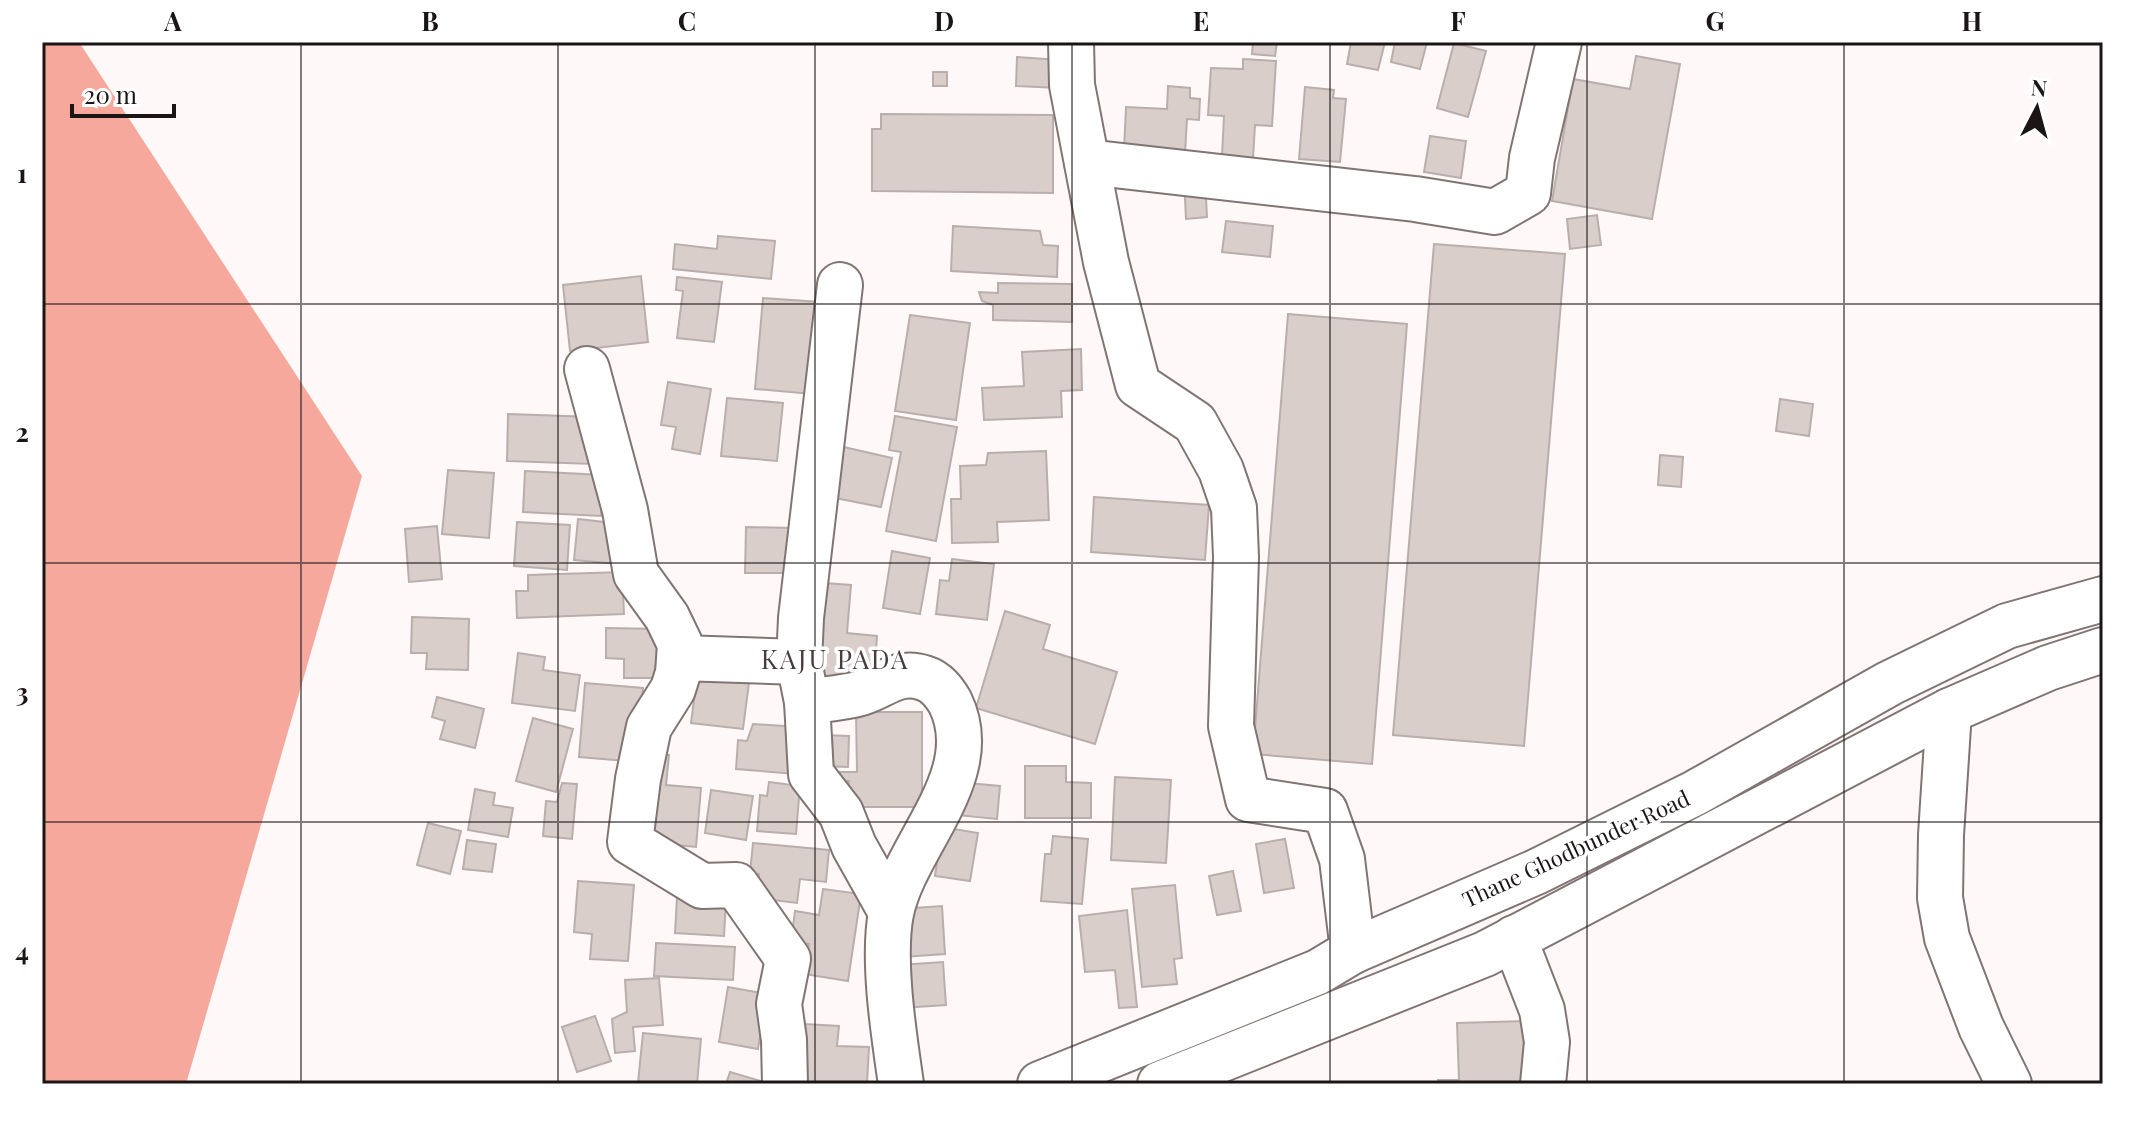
<svg xmlns="http://www.w3.org/2000/svg" width="2145" height="1126" viewBox="0 0 2145 1126" font-family="'Playfair Display',serif">
	<style>
		.forest { fill: #f7a89c }
		.building { fill: #dacecb; stroke: #baaeac; stroke-width: 2 }
		.lines { fill: none; stroke-linecap: round; stroke-linejoin: round }
		.minor-casing { stroke: #817573; stroke-width: 48 }
		.major-casing { stroke: #817573; stroke-width: 48 }
		.minor { stroke: #fff; stroke-width: 44 }
		.major { stroke: #fff; stroke-width: 44 }
		.grid { fill: none; stroke: #1b1615; stroke-width: 2; stroke-opacity: 0.55 }
		.labels { text-anchor: middle; stroke-width: 7; stroke-linejoin: round; paint-order: stroke }
		.street-label { font-size: 22px; fill: #1b1615; stroke: #fff }
		.quarter-label { font-size: 26px; letter-spacing: 2px; fill: #483d3c; stroke: #fff }
		.neatline { fill: none; stroke: #1b1615; stroke-width: 3 }
		.grid-label { font-size: 26px; text-anchor: middle; font-weight: bold; fill: #1b1615 }
	</style>
	<rect width="100%" height="100%" fill="#fef9f8"/>
	<!-- forest -->
	<path class="forest" d="M42,42h37l283,434 -176,608h-144z"/>
	<!-- building -->
	<g class="building">
		<path d="M1253,42h24l-2,14 -23,-2z"/>
		<path d="M1351,42h34l-7,28 -31,-6z"/>
		<path d="M1395,42h32l-7,27 -29,-7z"/>
		<path d="M1454,43l32,8 -18,66 -31,-9z"/>
		<path d="M1636,56l44,8 -28,155 -100,-18 21,-122 57,10z"/>
		<path d="M1017,57l42,3 -1,28 -42,-2z"/>
		<path d="M1243,59l33,2 -4,65 -17,-1 -2,33 -31,-2 2,-40 -16,-1 3,-47 32,1z"/>
		<rect x="933" y="72" width="14" height="14"/>
		<path d="M1168,86l22,2v10l10,1 -1,21 -12,-1 -2,34 -61,-3 2,-43 41,2z"/>
		<path d="M1305,87l29,3 -1,8 13,1 -6,63 -41,-3z"/>
		<path d="M881,114l172,1v78l-181,-2v-62h9z"/>
		<path d="M1430,136l36,5 -5,37 -37,-6z"/>
		<path d="M1205,178l2,39 -21,2 -2,-40z"/>
		<path d="M1597,215l4,30 -31,4 -3,-30z"/>
		<path d="M1226,221l47,5 -3,31 -48,-5z"/>
		<path d="M953,226l87,5 3,14 15,1 -1,31 -106,-6z"/>
		<path d="M718,236l57,5 -4,38 -98,-10 2,-25 42,5z"/>
		<path d="M1434,244l131,10 -41,492 -131,-11z"/>
		<path d="M641,276l7,66 -78,9 -7,-66z"/>
		<path d="M677,277l45,5 -8,60 -37,-4 6,-47 -7,-1z"/>
		<path d="M998,283l74,1v38l-79,-2v-15l-11,-4 -3,-9 19,1z"/>
		<path d="M763,298l57,4 -8,92 -57,-5z"/>
		<path d="M1288,314l119,10 -35,440 -119,-10z"/>
		<path d="M910,315l60,8 -14,97 -61,-9z"/>
		<path d="M1081,349l1,41 -21,1 1,26 -78,3 -2,-32 42,-2 -2,-34z"/>
		<path d="M668,382l43,7 -11,65 -28,-5 4,-22 -15,-2z"/>
		<path d="M727,398l56,5 -6,58 -56,-5z"/>
		<path d="M1780,399l33,5 -4,32 -33,-5z"/>
		<path d="M508,414l86,3 -1,47 -86,-3z"/>
		<path d="M895,416l62,11 -21,114 -50,-10 15,-79 -12,-2z"/>
		<path d="M835,445l57,13 -11,49 -46,-9 6,-25 -12,-2z"/>
		<path d="M1046,451l3,69 -52,2 1,20 -46,1 -1,-44h10l-1,-33 26,-1 2,-12z"/>
		<path d="M1660,455l23,2 -2,30 -23,-2z"/>
		<path d="M448,470l46,3 -5,65 -47,-4z"/>
		<path d="M525,471l78,4 -2,41 -78,-4z"/>
		<path d="M1094,497l115,8 -4,55 -114,-8z"/>
		<path d="M578,519l44,5 -3,40 -45,-4z"/>
		<path d="M517,522l53,3 -3,45 -53,-4z"/>
		<path d="M437,526l5,53 -33,3 -4,-53z"/>
		<path d="M746,527l47,1 -1,45h-47z"/>
		<path d="M892,551l38,7 -10,56 -37,-6z"/>
		<path d="M952,559l42,5 -7,56 -51,-6 4,-34 9,1z"/>
		<path d="M622,572l2,42 -107,4 -1,-27h12v-16z"/>
		<path d="M811,582l40,3 -4,48 30,3 -3,45 -70,-5z"/>
		<path d="M1005,611l45,14 -7,24 74,23 -22,72 -119,-36z"/>
		<path d="M412,617l57,2 -1,51 -42,-1 1,-16h-16z"/>
		<path d="M606,628l54,1v49h-36v-19l-18,-1z"/>
		<path d="M518,653l27,4 -2,13 37,5 -5,36 -63,-8z"/>
		<path d="M697,677l52,6 -6,46 -52,-6z"/>
		<path d="M585,683l58,5 -5,74 -59,-5z"/>
		<path d="M437,697l47,12 -9,39 -35,-9 5,-18 -13,-4z"/>
		<path d="M856,712h66v95h-73v-26h-19v-9h27z"/>
		<path d="M533,718l40,11 -17,63 -40,-11z"/>
		<path d="M753,724l46,3 -3,47 -60,-5 2,-29 9,1z"/>
		<path d="M822,735l27,1 -1,31 -27,-1z"/>
		<path d="M652,754l17,1 -3,30 35,3 -5,59 -52,-5z"/>
		<path d="M1025,766h41v16l25,1v35h-66z"/>
		<path d="M1115,777l56,3 -5,83 -55,-3z"/>
		<path d="M769,782l31,4 -4,48 -39,-3 3,-36 7,1z"/>
		<path d="M562,783l15,1 -5,55 -29,-3 3,-35 11,1z"/>
		<path d="M967,783l33,3 -3,33 -41,-4z"/>
		<path d="M475,789l20,4 -2,12 20,3 -5,29 -40,-7z"/>
		<path d="M711,790l42,6 -7,44 -41,-7z"/>
		<path d="M428,823l33,8 -11,43 -33,-9z"/>
		<path d="M942,827l36,6 -8,48 -35,-5z"/>
		<path d="M1053,836l35,3 -6,65 -41,-3 4,-47h6z"/>
		<path d="M1285,839l9,49 -30,5 -8,-49z"/>
		<path d="M467,840l29,4 -4,28 -29,-3z"/>
		<path d="M753,843l76,7 -3,32 -26,-3 -3,24 -41,-5 3,-24 -9,-1z"/>
		<path d="M1233,871l8,40 -24,4 -8,-39z"/>
		<path d="M578,881l56,4 -6,76 -38,-2 2,-25 -18,-2z"/>
		<path d="M1175,885l7,73 -8,1 3,25 -35,3 -10,-98z"/>
		<path d="M823,889l38,5 -13,87 -44,-7 5,-30 -18,-2 4,-31 24,4z"/>
		<path d="M677,897l49,3 -2,36 -49,-3z"/>
		<path d="M942,906l3,48 -42,3 -3,-48z"/>
		<path d="M1127,910l10,97 -18,1 -4,-38 -30,2 -6,-56z"/>
		<path d="M656,943l79,4 -2,33 -79,-4z"/>
		<path d="M943,962l3,43 -44,3 -3,-43z"/>
		<path d="M659,978l4,47 -30,2 2,24 -20,2 -3,-34 15,-7 -2,-32z"/>
		<path d="M728,987l39,7 -9,55 -39,-7z"/>
		<path d="M595,1016l16,45 -34,11 -15,-45z"/>
		<path d="M1525,1021l1,63h-88v-4h21l-2,-57z"/>
		<path d="M804,1024l35,2 -2,20 32,1 -2,37 -66,-2z"/>
		<path d="M643,1033l58,6 -4,45 -59,-1z"/>
		<path d="M730,1072l41,12h-45z"/>
	</g>
	<g class="lines">
		<defs>
			<g id="minor">
				<path d="M1071,42l1,43 34,177 32,123 57,38 26,47 13,38 2,49 -5,169 17,73 77,12 17,48 11,92"/>
				<path d="M1087,162l328,37 80,13 33,-19 4,-35 27,-116"/>
				<path d="M840,285l-39,333 -2,44 8,40 4,72 30,39 13,33 37,66"/>
				<path d="M587,369l38,141 11,64 31,43 13,27 -2,29 -5,16 -24,38 -11,52 -8,63 72,44 34,-1 52,74 -9,45 5,36 1,44"/>
				<path d="M680,658l119,4"/>
				<path d="M807,702c18,-3 37,-4 54,-9 23,-7 37,-24 63,-15 13,4 20,14 26,24 36,73 -45,142 -59,211 -9,47 3,123 10,171"/>
				<path d="M1949,711l-8,124 -1,63 7,40 34,89 28,57"/>
				<path d="M1514,938l28,72 5,32 -4,42"/>
			</g>
			<g id="major">
				<path d="M1040,1084l278,-112 35,-21 183,-79 159,-79 195,-110 117,-57 96,-27"/>
				<path d="M1160,1084l325,-130 464,-243 99,-43 55,-18"/>
			</g>
		</defs>
		<!-- minor casing -->
		<use href="#minor" class="minor-casing"/>
		<!-- major casing -->
		<use href="#major" class="major-casing"/>
		<!-- minor -->
		<use href="#minor" class="minor"/>
		<!-- major -->
		<use href="#major" class="major"/>
	</g>
	<!-- grid -->
	<path class="grid" d="M301,42v1042M558,42v1042M815,42v1042M1072,42v1042M1330,42v1042M1587,42v1042M1844,42v1042M42,304h2061M42,563h2061M42,822h2061"/>
	<g class="labels">
		<!-- street labels -->
		<g class="street-label">
			<text transform="translate(1576 849) rotate(-25)" y="8">Thane Ghodbunder Road</text>
		</g>
		<!-- quarter labels -->
		<g class="quarter-label">
			<text x="835" y="669">KAJU PADA</text>
		</g>
	</g>
	<!-- border -->
	<rect width="2145" height="1126" fill="none" stroke="#ffffff" stroke-width="88"/>
	<!-- north arrow -->
	<g transform="translate(2037 108) rotate(6)" stroke="#ffffff" stroke-width="6" paint-order="stroke">
	<path d="M0-6L14 30L0 20L-14 30Z" fill="#1b1615"/>
	<text y="-12" font-size="22" font-weight="bold" text-anchor="middle" fill="#1b1615">N</text>
	</g>
	<!-- scale -->
	<path d="M72 104v12h102v-12" fill="none" stroke="#1b1615" stroke-width="4"/>
	<text x="84" y="104" font-size="24" fill="#1b1615" stroke="#ffffff" stroke-width="6" paint-order="stroke">20 m</text>
	<rect x="44" y="44" width="2057" height="1038" class="neatline"/>
	<g class="grid-label">
		<text x="173" y="31">A</text>
		<text x="430" y="31">B</text>
		<text x="687" y="31">C</text>
		<text x="944" y="31">D</text>
		<text x="1201" y="31">E</text>
		<text x="1458" y="31">F</text>
		<text x="1715" y="31">G</text>
		<text x="1972" y="31">H</text>
		<text x="22" y="183">1</text>
		<text x="22" y="442">2</text>
		<text x="22" y="702">3</text>
		<text x="22" y="961">4</text>
	</g>
</svg>
